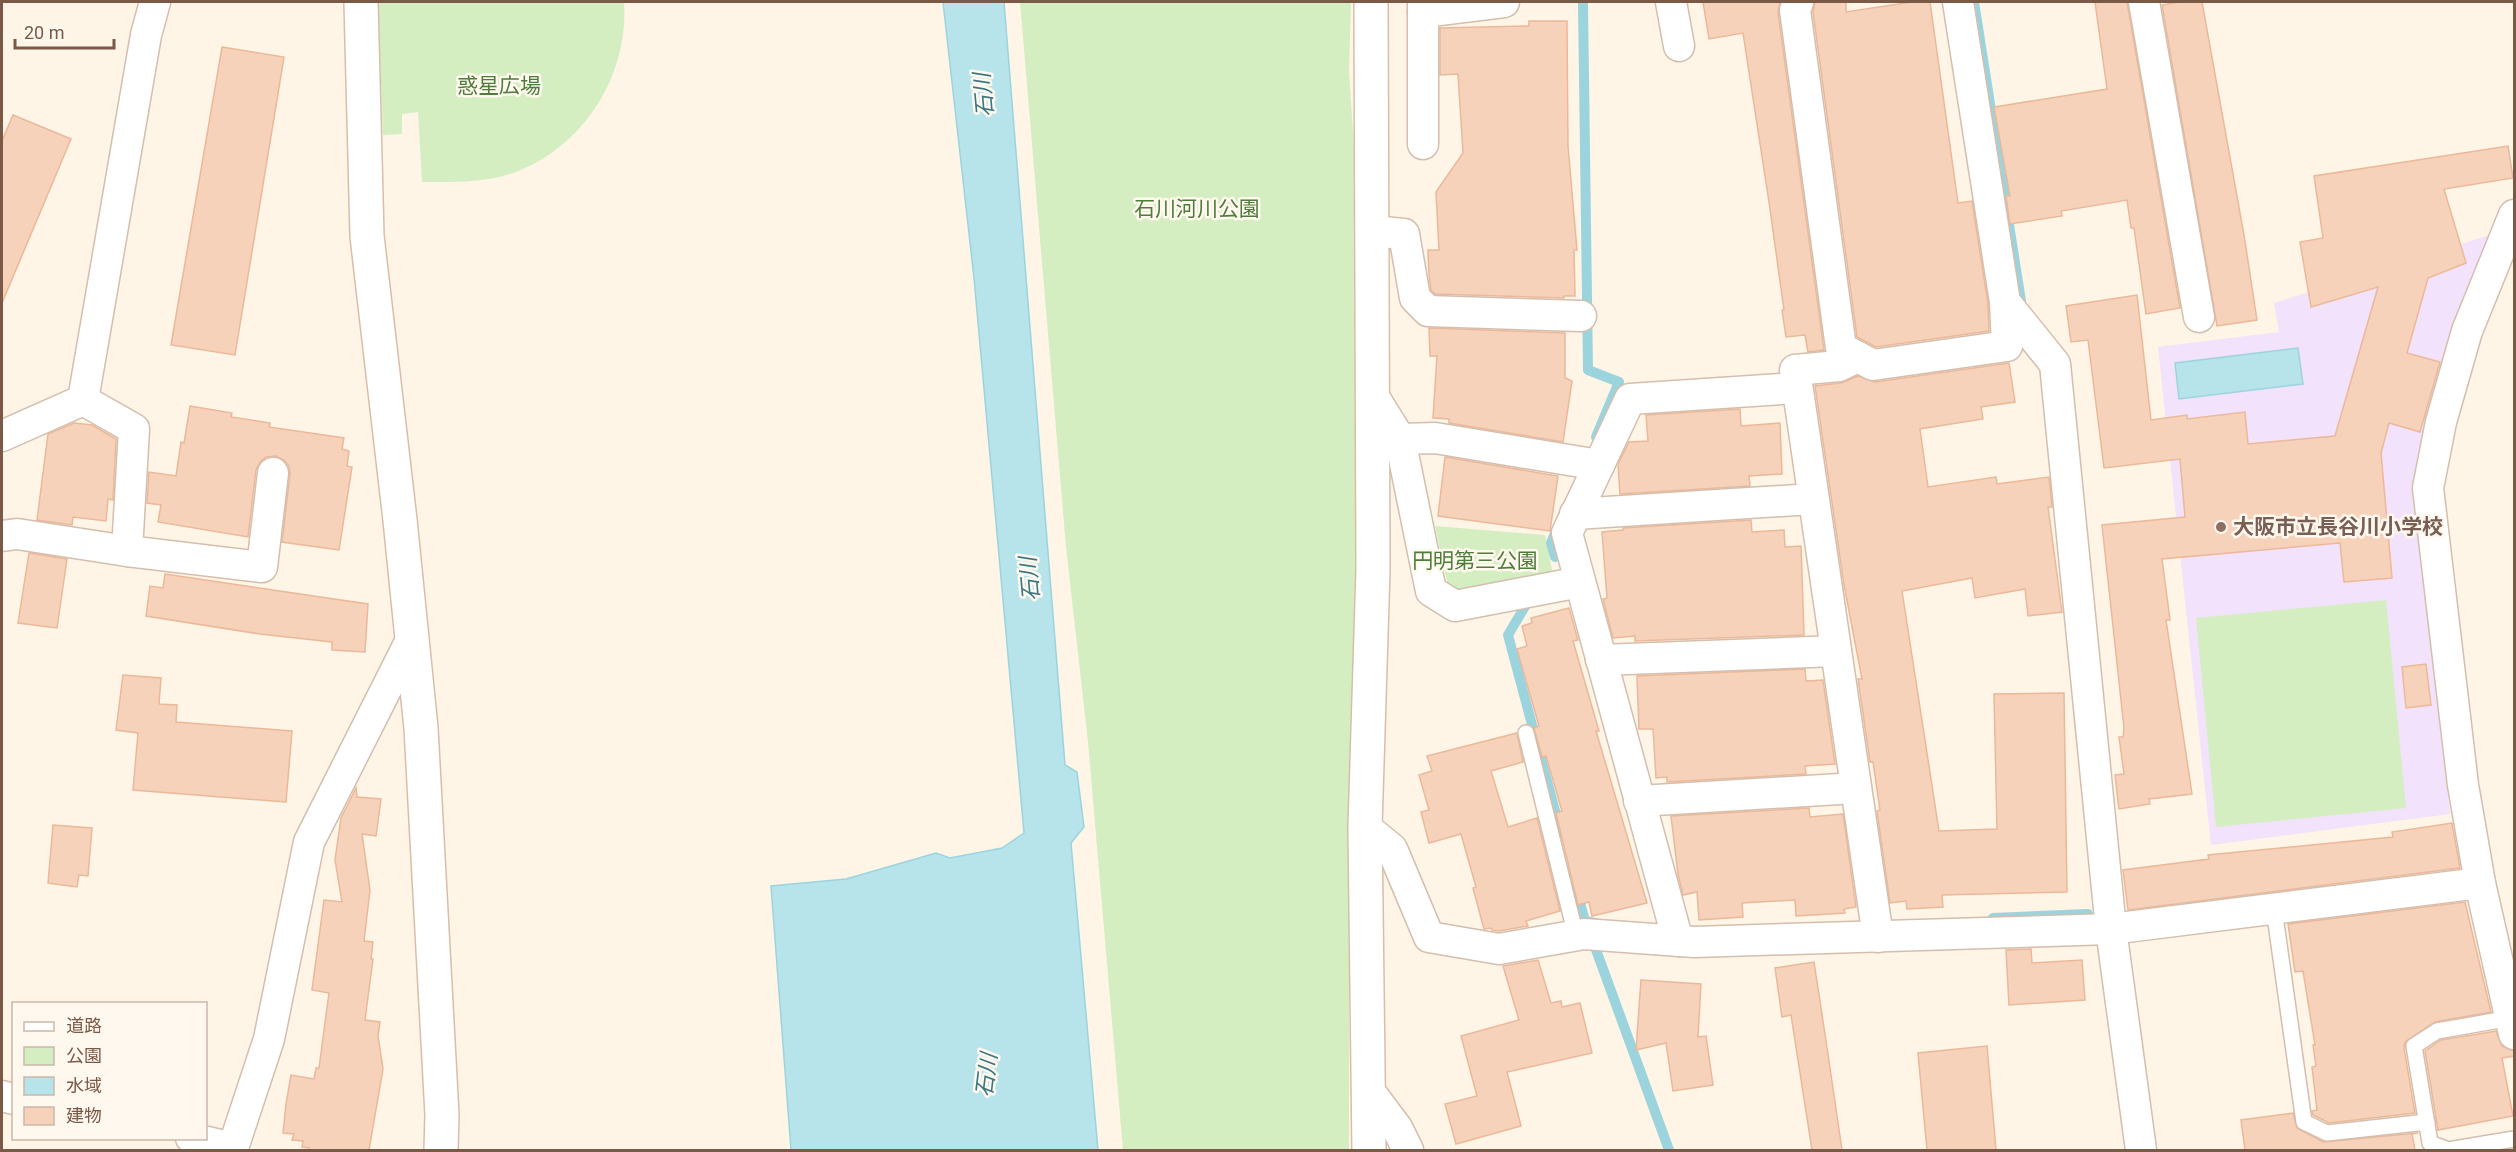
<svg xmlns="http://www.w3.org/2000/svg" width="2516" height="1152" viewBox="0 0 2516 1152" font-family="Roboto,'Noto Sans JP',sans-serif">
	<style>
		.education { fill: #f2e2fb }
		.green { fill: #d4eec2 }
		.water { fill: #b7e3eb; stroke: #9cd4de; stroke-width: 1.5 }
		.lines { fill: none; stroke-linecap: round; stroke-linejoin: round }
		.stream { stroke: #9cd4de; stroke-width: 10 }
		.building { fill: #f7d2ba; stroke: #ebb899; stroke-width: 1.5 }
		.lane-casing { stroke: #d4bead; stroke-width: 18 }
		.street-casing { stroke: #d4bead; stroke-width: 33 }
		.secondary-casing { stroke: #d8bea9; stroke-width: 36 }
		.lane { stroke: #fff; stroke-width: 15 }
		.street { stroke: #fff; stroke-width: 30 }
		.secondary { stroke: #fff; stroke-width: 33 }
		.education-dot { fill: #8d6e63; stroke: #fff8ee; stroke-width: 2 }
		.labels { text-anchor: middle; stroke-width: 5; stroke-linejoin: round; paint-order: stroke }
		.park-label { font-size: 21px; fill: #4e7c3b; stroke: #fff8ee }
		.education-label { font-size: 21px; font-weight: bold; fill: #785e54; stroke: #fff8ee; text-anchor: start }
		.water-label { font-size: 22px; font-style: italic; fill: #397682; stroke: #fff8ee }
	</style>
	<rect width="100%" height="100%" fill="#fef5e6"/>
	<!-- education -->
	<path class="education" d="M2499,232l-80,234 6,130 25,218 -239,31 -53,-498 121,-15 -5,-29z"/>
	<!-- green -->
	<g class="green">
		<path d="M378,2h246c5,74 -41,146 -111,171 -29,10 -61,9 -91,9l-4,-70 -16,2v20l-19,1z"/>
		<path d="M1020,2h331l-2,70 10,150 -3,397 -7,221v310h-226l-35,-408 -22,-195z"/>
		<path d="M1435,526l110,9 8,40 -86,19 -19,-8z"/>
		<path d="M2386,600l20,208 -190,19 -20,-209z"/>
	</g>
	<!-- water -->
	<g class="water">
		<path d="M943,2h61l61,763 12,7 7,55 -13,16 27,307h-307l-20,-264 75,-7 90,-26 14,5 52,-10 22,-15 -50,-555z"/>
		<path d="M2298,348l5,36 -124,15 -4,-36z"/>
	</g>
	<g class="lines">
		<!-- stream -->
		<g class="stream">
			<path d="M1974,2l47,299"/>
			<path d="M1583,4l5,366 31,12 -23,55"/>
			<path d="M1555,557l-4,-14 7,-17"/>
			<path d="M1527,603l-19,32 53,198"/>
			<path d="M1577,892l8,29 10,2"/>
			<path d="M1993,918l95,-4"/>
			<path d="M1595,947l74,203"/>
		</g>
	</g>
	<!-- building -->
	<g class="building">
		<path d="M1703,2h77l-2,10 46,338 -16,2 -3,-17 -19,2 -4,-27h2l-15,-108 -26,-169 -34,6z"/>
		<path d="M1815,2h31v10l66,-10h18l28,201 14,-2 16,103 1,27 -113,16 -19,-10 -44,-325z"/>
		<path d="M2095,2h32l53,306 -34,6 -12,-86h-3l-4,-28 -66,11 1,5 -52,8 -4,-28h4l-16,-89 113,-18z"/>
		<path d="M2179,2h23l42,233 13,85 -40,6 -55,-321z"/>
		<path d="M1529,21h38l1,125 9,104h-3l1,46h-11v2l-129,-4 -4,-4 -2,-15 -1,-25h11l-3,-58 27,-39 -5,-79 -18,1v-47l89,-2z"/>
		<path d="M222,47l62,10 -49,298 -64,-10z"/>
		<path d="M13,115l58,24 -69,164v-162z"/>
		<path d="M2508,146l5,32 -69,11 22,74 -38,15 -21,75 33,9 -20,70 -31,-9 -8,30 11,125 -48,4 -4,-39 -178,16 8,61h-4l26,174 -43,5 1,5 -31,5 -4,-34 9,-1 -5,-37h4l1,-9 -22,-203 83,-8 -5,-58 -76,9 -16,-128 -17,2 -5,-36 71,-11 14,125 36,-5v4l58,-7 3,32 87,-8 43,-149 -67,20 -11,-65 23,-4 -9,-62z"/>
		<path d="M1429,328l136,5v45l7,3 -9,61 -114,-19v-4l-16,-1 4,-62h-7z"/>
		<path d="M2009,363l6,39 -34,5 2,12 -63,10 8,58 68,-10 1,7 52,-7 3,30h-4l14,105 -34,4 -3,-27 -50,9 -3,-20 -70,13 37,240 58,-2 -3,-135 70,-1 3,199 -125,3 1,12 -36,2 -1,-8 -16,2 -13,-92 3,-1 -7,-48h-3l-12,-83h4l-18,-94 -29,-199 26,-3 17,-7 17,6z"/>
		<path d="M190,406l42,7 -1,4 39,6 -1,4 75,11 -2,11 7,2 -2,15 5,1 -13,83 -57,-8 8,-68 -1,-8 -5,-6 -8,-4 -10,1 -6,5 -4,8 -8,67 -90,-15 3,-17 -14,-2 2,-31 27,4 5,-34 3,1z"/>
		<path d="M1740,409l1,17 39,-3 2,51 -33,2 1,10 -130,8 -2,-30 11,-22 19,-1 -2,-26z"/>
		<path d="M74,423l18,2 24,14 -3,61 -5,-1 -2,22 -33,-4 -1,8 -35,-5 11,-86z"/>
		<path d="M1445,457l113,19 -8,55 -112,-15z"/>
		<path d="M1751,520l1,12 32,-2 1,17 16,-1 3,89 -169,6v-5l-22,2 -10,-39 4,-1 -5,-66 21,-2v-2z"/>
		<path d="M29,553l38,6 -10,69 -39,-5z"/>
		<path d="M165,574l203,30 -3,48 -33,-2v-8l-72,-8 -114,-18 4,-30 13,2z"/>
		<path d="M1569,608l9,32 -5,1 26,90h-3l51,172 -55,13 -3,-14 -11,3 -22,-92 6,-2 -16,-55 -4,1 -8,-29 5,-2 -22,-77 10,-3 -5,-20 10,-3 -1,-5z"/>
		<path d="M2426,664l5,41 -25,3 -4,-41z"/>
		<path d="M1805,669l1,12 17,-1 12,84 -30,2 1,8 -139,8v-5l-11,1 -3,-49h-14l-2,-53z"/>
		<path d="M123,675l38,3 -2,26 18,1 -1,17 116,9 -6,71 -153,-12 5,-57 -22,-3z"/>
		<path d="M1517,733l6,29 -32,9 17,56 29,-9 23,93 -34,10 2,5 -29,5 -7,-1 -1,-2 -7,1 -11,-41 3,-1 -15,-53 -32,9 -8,-31 8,-2 -10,-35 13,-4 -5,-15z"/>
		<path d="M356,788l1,9 24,2 -5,37 -14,-2 8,56 -6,51 9,1 -2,17h2l-8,61 15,2 -2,14 5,33 -14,81h-60v-2l-7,-1 1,-6 -11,-1 2,-6 -11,-1 3,-29 5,-29 23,4 2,-11h3l10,-75 -17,-3 12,-90 18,2 -7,-42 6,-42z"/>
		<path d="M1809,808l1,9 33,-3 13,93 -12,2 1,4 -49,3 -1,-16 -53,3 1,14 -44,3 -2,-28 -14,3 -5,-21 -7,-58z"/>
		<path d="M2452,823l8,45 -332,42 -5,-40 86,-11 -1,-4 185,-18 -1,-5z"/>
		<path d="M53,825l39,3 -4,48 -9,-1 -2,12 -29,-4z"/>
		<path d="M2465,902l26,110 -56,10 -30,20 -1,6 11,65 -86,10 -16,-8 -1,-4 5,-1 -5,-43 4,-1 -3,-21h2l-12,-74 -8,1 -7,-48z"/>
		<path d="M2031,949l1,14 50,-3 3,40 -76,5 -3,-55z"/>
		<path d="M1538,960l13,43 10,-2 1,6 18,-4 12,50 -85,19 14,54 -65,18 -11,-40 32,-8 -16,-60 58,-16 -16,-54z"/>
		<path d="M1814,962l11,72 17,116h-30l-21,-135 -9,2 -7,-49z"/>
		<path d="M1641,980l60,4 -3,53 8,-1 7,49 -40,6 -7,-48 -30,7z"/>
		<path d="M2496,1031l6,15 12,5v5l-12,2 11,58 -75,14 -13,-79 16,-11z"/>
		<path d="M1987,1046l9,104h-69l-9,-97z"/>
		<path d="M2293,1113l4,15 26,14 95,-9 -6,1 3,16h-170l-4,-30z"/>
	</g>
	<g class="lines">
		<defs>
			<g id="lane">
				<path d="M1526,733l50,203"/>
				<path d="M2274,909l30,213 23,11 100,-11"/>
				<path d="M2511,1018l-74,13 -23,15 16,97 18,7 66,-11"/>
			</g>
			<g id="street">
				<path d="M1671,2l8,44"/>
				<path d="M1798,2l-3,8 46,338 32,17 134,-19 -2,-44"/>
				<path d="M1958,2l47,300 50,62 56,565 30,221"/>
				<path d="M2144,2l55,315"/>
				<path d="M1423,12l81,-10"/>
				<path d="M1423,144v-142"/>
				<path d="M2514,215l-47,116 -26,91 -13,66 35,297 17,98 34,151"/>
				<path d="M1371,231l33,3 11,64 13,13 153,5"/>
				<path d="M1858,357l-19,9 -44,4 83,567"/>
				<path d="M1372,394l28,45 31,152 24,15 125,-24"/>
				<path d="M83,400l51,29 -7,122"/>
				<path d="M2,436l81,-36 63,-365 9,-33"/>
				<path d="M1400,439l35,-1 164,27"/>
				<path d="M1575,514l238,-15"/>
				<path d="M2,536l15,-2 110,17 135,16 11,-94"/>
				<path d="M1601,660l235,-9"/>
				<path d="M1639,801l217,-13"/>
				<path d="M1365,827l27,22 37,88 70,12 85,-15 110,8 417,-13 369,-46"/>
				<path d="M1678,941l-111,-408 63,-134 167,-11"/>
				<path d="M1367,1088l30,40 11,22"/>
				<path d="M2,1096l12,3"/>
				<path d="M191,1138l42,10 36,-109 40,-197 102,-202"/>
			</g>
			<g id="secondary">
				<path d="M361,2l6,234 33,284 21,208 21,387 -1,35"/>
				<path d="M1369,1150l-4,-323 8,-257 -2,-568"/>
			</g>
		</defs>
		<!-- lane casing -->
		<use href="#lane" class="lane-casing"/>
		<!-- street casing -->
		<use href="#street" class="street-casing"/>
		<!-- secondary casing -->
		<use href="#secondary" class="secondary-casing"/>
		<!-- lane -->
		<use href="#lane" class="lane"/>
		<!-- street -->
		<use href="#street" class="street"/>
		<!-- secondary -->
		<use href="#secondary" class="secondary"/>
	</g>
	<!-- markers -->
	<circle class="education-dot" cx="2221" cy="527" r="6"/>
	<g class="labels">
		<!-- park labels -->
		<g class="park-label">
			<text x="499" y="93">惑星広場</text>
			<text x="1197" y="216">石川河川公園</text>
			<text x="1475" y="568">円明第三公園</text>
		</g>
		<!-- education labels -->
		<g class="education-label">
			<text x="2233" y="534">大阪市立長谷川小学校</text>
		</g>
		<!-- water labels -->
		<g class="water-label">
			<text transform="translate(983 95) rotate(-95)" y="8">石川</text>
			<text transform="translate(1029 579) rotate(-95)" y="8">石川</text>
			<text transform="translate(986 1075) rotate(-83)" y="8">石川</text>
		</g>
	</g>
	<!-- border -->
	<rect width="2516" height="1152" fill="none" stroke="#7b5947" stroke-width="6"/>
	<!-- legend -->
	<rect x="12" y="1002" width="195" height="138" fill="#fff8ee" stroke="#cab8ab" stroke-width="1.5"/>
	<rect x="24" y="1022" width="30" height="9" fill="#ffffff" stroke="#cab8ab" stroke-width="1.5"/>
	<text x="66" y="1032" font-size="18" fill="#7b5947">道路</text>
	<rect x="24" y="1047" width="30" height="18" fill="#d4eec2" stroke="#cab8ab" stroke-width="1.5"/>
	<text x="66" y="1062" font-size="18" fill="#7b5947">公園</text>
	<rect x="24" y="1077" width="30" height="18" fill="#b7e3eb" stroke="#cab8ab" stroke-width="1.5"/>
	<text x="66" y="1092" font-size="18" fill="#7b5947">水域</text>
	<rect x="24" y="1107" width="30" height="18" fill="#f7d2ba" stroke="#cab8ab" stroke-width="1.5"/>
	<text x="66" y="1122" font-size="18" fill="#7b5947">建物</text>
	<!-- scale -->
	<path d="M15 39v9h99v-9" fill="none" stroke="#7b5947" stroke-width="3"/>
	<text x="24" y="39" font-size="18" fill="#7b5947" stroke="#fff8ee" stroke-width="4.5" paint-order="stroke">20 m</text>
</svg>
